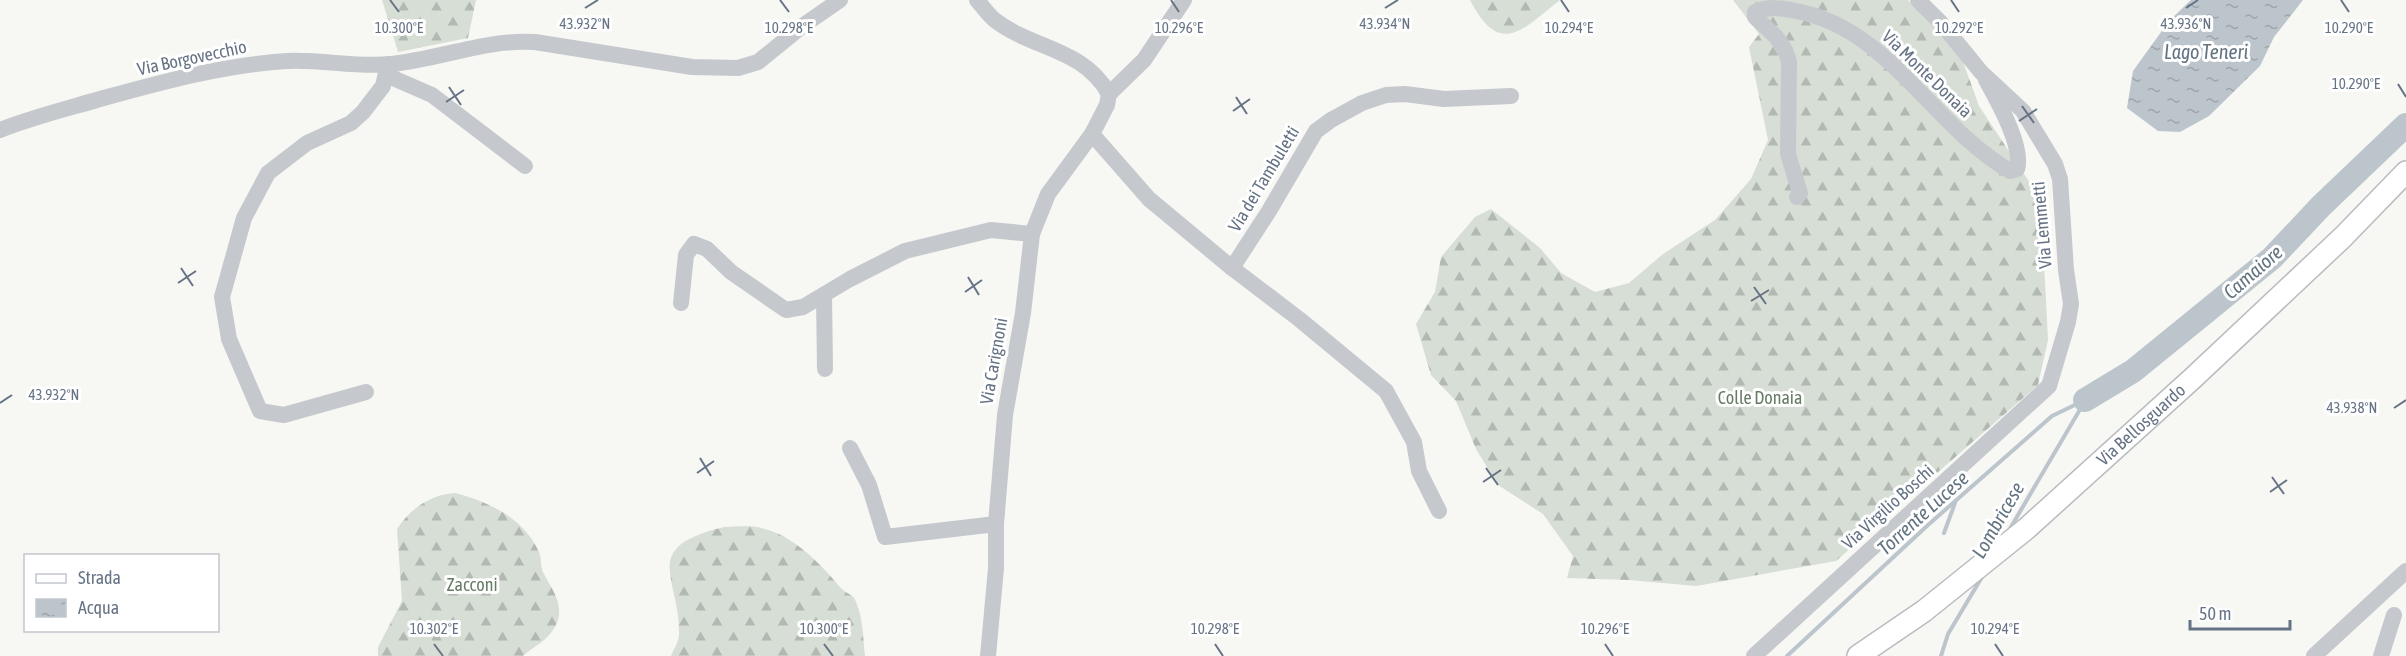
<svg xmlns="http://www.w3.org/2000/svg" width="2406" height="656" viewBox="0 0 2406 656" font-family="'Asap Condensed',sans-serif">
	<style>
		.forest { fill: url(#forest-firs) }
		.water { fill: url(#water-ripples) }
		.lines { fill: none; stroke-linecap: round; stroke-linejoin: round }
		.stream { stroke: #bcc5cb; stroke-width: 4 }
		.river { stroke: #bcc5cb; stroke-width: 24 }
		.major-casing { stroke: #b8bbc0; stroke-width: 24 }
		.minor { stroke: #c5c8cc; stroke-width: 16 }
		.major { stroke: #fff; stroke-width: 21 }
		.ticks { fill: none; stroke: #667385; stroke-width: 2 }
		.labels { text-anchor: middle; stroke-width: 6; stroke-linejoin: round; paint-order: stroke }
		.street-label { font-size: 18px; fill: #667385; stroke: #fff }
		.park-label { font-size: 18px; fill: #677c65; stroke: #fff }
		.water-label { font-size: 20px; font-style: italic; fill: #627481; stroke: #fff }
		.ticks-label { font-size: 15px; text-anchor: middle; fill: #667385; stroke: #fff; stroke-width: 6; stroke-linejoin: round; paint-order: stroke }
	</style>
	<defs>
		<pattern id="forest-firs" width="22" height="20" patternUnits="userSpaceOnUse" patternTransform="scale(1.5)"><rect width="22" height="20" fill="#d7ded5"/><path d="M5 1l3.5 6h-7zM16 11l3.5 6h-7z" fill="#b2b8b2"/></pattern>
		<pattern id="water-ripples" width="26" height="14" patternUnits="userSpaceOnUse" patternTransform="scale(1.5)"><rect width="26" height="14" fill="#bcc5cb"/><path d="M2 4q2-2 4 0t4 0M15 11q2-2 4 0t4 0" fill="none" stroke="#9da4aa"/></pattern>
	</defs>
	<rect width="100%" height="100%" fill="#f7f7f4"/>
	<!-- forest -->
	<g class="forest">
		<path d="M382,0h94l-8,38 -70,14z"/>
		<path d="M1470,0h90c-38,30 -60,58 -90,0z"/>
		<path d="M1733,0h175l53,56 18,50 65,98v59l4,77 -10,45 -202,176 -140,25 -67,-6 -62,-2 6,-22 -30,-42 -45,-29 -22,-36 -20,-48 -25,-26 -15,-51 19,-32 6,-35 34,-40 16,-8 49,39 21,25 34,19 34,-9 34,-29 52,-34 36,-41 17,-39 -19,-93 10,-13z"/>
		<path d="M455,493c34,9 69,25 84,59 3,7 1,16 5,22 9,17 21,32 12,51 -8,16 -21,20 -33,31h-145v-9l24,-46 -5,-72c14,-21 33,-34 58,-36z"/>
		<path d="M724,527c12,0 25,-2 37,1 31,6 59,35 79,59 5,7 13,6 16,15 7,16 7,36 9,54h-194c3,-7 8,-15 8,-22 1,-58 -41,-86 45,-107z"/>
	</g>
	<!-- water -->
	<path class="water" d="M2191,0h112l-29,37 -14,29 -51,50 -29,16 -22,-1 -31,-23 6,-37 36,-50z"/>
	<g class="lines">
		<!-- stream -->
		<g class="stream">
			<path d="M2008,532l77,-131"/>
			<path d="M1944,533l11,-30"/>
			<path d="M1787,656l141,-131 124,-109 33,-16"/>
			<path d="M1941,656l7,-22 34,-57"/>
		</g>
		<!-- river -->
		<path class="river" d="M2085,400l48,-29 139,-113 49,-52 85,-81"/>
		<defs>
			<g id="major">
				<path id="s1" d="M1858,656l66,-45 102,-82 167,-151 150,-141 63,-65"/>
			</g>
		</defs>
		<!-- major casing -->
		<use href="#major" class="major-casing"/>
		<!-- minor -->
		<g class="minor">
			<path d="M977,0c6,7 12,16 19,21 39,29 87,27 113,73"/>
			<path d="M386,75l46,20 93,71"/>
			<path d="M1109,94l35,-34 40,-60"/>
			<path d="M0,130c33,-13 66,-21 100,-31 62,-17 123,-34 187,-38 35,-2 70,7 105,3 48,-5 94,-25 143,-22l157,25 46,1 20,-6 43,-35 39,-27"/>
			<path d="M1092,134l57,65 83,69 67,51 87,72 28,51 5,29 20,40"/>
			<path d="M1797,197l3,-4 -12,-39 1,-92c-4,-20 -19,-31 -34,-45v-5c14,-6 26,-4 41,-1 93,17 136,115 214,160l7,-2c7,-22 -20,-69 -31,-89"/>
			<path d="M1232,268l37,-57 47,-80 15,-11 31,-17 24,-8 19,-1 39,5 67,-3"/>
			<path d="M824,295l1,74"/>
			<path d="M681,303l5,-48 8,-11 13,5 24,23 55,38 17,-3 47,-28 55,-28 86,-21 41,4"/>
			<path d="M366,392l-82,23 -24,-4 -31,-72 -7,-42 22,-79 24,-45 39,-30 44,-20 12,-11 20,-26 5,-22"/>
			<path d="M850,448l19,37 16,52 111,-13"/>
			<path d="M988,656l8,-88v-44l9,-109 18,-102 9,-79 16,-40 44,-60 15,-29 2,-11"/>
			<path d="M1754,656l295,-270 19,-64 3,-18 -5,-34 -6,-91 -5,-15 -32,-53 -42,-39 -40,-49 -23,-23"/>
			<path d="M2314,656l92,-85"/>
			<path d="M2381,656l13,-41"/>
		</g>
		<!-- major -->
		<use href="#major" class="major"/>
	</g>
	<!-- ticks -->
	<path class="ticks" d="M390,0l9,12M780,0l9,12M1171,0l8,12M1561,0l8,12M1951,0l8,12M2341,0l8,12M585,8l13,-8M1385,8l13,-8M2186,8l12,-8M2398,84l8,13M449,87l12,18M1236,97l11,17M446,102l18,-12M2022,106l12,17M1233,111l17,-12M2019,121l18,-12M181,268l12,18M968,277l11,18M178,283l18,-12M1754,287l12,17M965,292l17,-12M1751,301l18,-11M0,403l12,-8M2394,408l12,-8M700,458l11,18M1486,468l12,17M697,473l17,-12M2272,477l12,17M1483,482l18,-12M2270,492l17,-12M434,644l9,12M824,644l9,12M1215,644l8,12M1605,644l8,12M1995,644l8,12"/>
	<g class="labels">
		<!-- street labels -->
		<g class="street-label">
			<text transform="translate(192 58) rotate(-12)" y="6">Via Borgovecchio</text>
			<text transform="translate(1927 74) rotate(44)" y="6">Via Monte Donaia</text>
			<text transform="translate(1264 179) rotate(-59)" y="6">Via dei Tambuletti</text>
			<text transform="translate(2042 225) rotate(-95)" y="6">Via Lemmetti</text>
			<text transform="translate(994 361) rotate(-80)" y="6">Via Carignoni</text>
			<text dy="6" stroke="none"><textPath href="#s1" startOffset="366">Via Bellosguardo</textPath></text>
			<text transform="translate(1888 507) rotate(-42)" y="6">Via Virgilio Boschi</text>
		</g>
		<!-- park labels -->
		<g class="park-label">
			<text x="1760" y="404">Colle Donaia</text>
			<text x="472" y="591">Zacconi</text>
		</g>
		<!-- water labels -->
		<g class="water-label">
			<text x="2206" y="59">Lago Teneri</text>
			<text transform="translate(2253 272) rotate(-41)" y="7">Camaiore</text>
			<text transform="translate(1923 513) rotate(-42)" y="7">Torrente Lucese</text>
			<text transform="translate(1998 520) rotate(-60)" y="7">Lombricese</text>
		</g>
	</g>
	<g class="ticks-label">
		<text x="585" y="29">43.932°N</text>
		<text x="1385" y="29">43.934°N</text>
		<text x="2186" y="29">43.936°N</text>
		<text x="2349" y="33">10.290°E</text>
		<text x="399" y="33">10.300°E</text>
		<text x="789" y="33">10.298°E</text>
		<text x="1179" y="33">10.296°E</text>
		<text x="1569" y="33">10.294°E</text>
		<text x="1959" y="33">10.292°E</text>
		<text x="2356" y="89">10.290°E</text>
		<text x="54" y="400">43.932°N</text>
		<text x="2352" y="413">43.938°N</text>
		<text x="434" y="634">10.302°E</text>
		<text x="824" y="634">10.300°E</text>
		<text x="1215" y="634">10.298°E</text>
		<text x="1605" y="634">10.296°E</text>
		<text x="1995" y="634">10.294°E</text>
	</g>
	<!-- legend -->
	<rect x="24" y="554" width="195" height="78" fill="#ffffff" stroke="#c2c7ce" stroke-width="1.5"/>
	<rect x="36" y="574" width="30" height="9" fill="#ffffff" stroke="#c2c7ce" stroke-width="1.5"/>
	<text x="78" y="584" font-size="18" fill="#667385">Strada</text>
	<rect x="36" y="599" width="30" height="18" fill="url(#water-ripples)" stroke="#c2c7ce" stroke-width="1.5"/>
	<text x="78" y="614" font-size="18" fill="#667385">Acqua</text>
	<!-- scale -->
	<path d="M2190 620v9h100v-9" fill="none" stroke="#667385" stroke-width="3"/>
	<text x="2199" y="620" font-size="18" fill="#667385" stroke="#ffffff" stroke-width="4.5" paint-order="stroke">50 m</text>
</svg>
